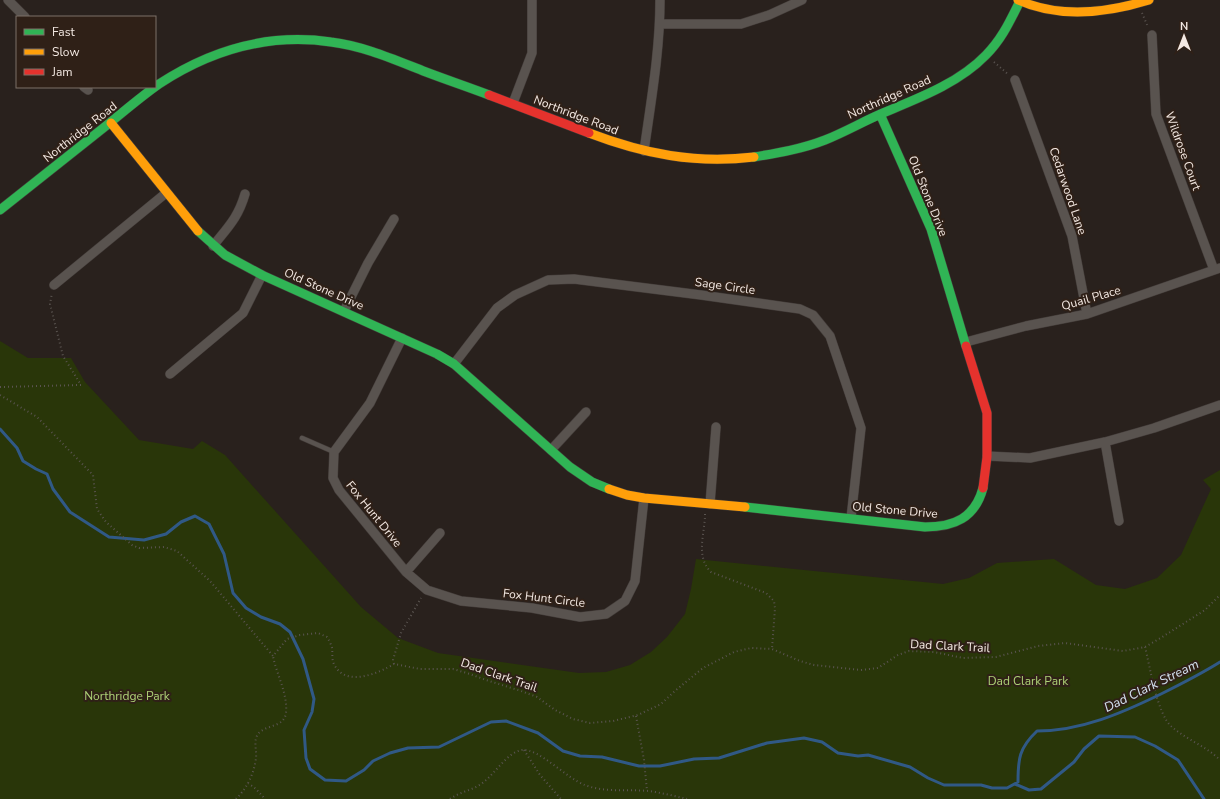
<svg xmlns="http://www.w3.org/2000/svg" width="1220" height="799" viewBox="0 0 1220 799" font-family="'Nunito Sans',sans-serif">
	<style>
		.green { fill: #293609 }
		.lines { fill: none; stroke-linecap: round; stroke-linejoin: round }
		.stream { stroke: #305986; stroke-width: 3 }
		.lane-casing { stroke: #423b38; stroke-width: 5.5 }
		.street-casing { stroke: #423b38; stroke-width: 10 }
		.fast-casing { stroke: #423b38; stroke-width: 10 }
		.slow-casing { stroke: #423b38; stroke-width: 10 }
		.jam-casing { stroke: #423b38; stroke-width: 10 }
		.path { stroke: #5a5450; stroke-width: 2; stroke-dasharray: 1 3; stroke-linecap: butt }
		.lane { stroke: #59534f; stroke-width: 4.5 }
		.street { stroke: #59534f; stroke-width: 9 }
		.fast { stroke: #30b455; stroke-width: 9 }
		.slow { stroke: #ff9f0a; stroke-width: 9 }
		.jam { stroke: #e5322d; stroke-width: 9 }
		.labels { text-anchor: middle; stroke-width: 4; stroke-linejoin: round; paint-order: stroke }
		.street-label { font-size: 12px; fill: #f3e8e2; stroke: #2f2017 }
		.park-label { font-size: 12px; fill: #add176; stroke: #2f2017 }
		.water-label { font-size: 13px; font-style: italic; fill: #d3e0ef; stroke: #2f2017 }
	</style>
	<rect width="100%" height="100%" fill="#29211d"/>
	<!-- green -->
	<path class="green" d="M0,341L28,358H71L85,382L139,440L193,449L202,441L225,455L361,607L398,638L438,653L579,673L606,672L630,665L651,652L667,637L685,614L691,589L696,559L943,584L969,578L997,563L1054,559L1096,585L1125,589L1157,578L1181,555L1211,489L1203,480L1220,470V799H0Z"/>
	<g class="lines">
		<!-- stream -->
		<path class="stream" d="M0,429L17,448L23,461L36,469L47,474L53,489L70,512L109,537L144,540L166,534L181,522L195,516L209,524L224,554L233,593L246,608L261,617L280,624L290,632L303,659L314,699L312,712L304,730L306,758L310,769L325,780L346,781L364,770L373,761L390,753L408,748L439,747L491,722L506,721L538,733L563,751L580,756L602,757L639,766H660L694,759L719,758L767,743L804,738L822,742L838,753L858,756L868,755L910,767L928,778L944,785H981L992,788H1007L1018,782C1018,759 1019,748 1037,731C1081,731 1122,713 1161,694C1181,684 1201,674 1220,662
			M1015,784L1029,790L1041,789L1074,762L1084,749L1099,736L1135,737L1155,746L1178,760L1204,799"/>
		<!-- lane casing -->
		<g class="lane-casing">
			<path id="lane" d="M302,438L334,452"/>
		</g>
		<!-- street casing -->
		<g class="street-casing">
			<path id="street" d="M8,0L25,17
				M660,24H741L769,15L802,0
				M1152,35L1156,114L1214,270
				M1015,80L1072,236L1087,314
				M84,87L88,90
				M513,103L532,53V0
				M644,151C651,101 660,51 660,0
				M213,246C228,227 238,218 245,194
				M54,285L166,193
				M344,311L368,263L394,219
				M402,338L370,403L334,452L333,478L339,490L406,572L427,590L461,601L532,608L580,617L606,614L625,601L635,581L644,498
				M966,342L1026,326L1087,314L1220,268
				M454,364L497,308L515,295L548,280L574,279L701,295L800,309L813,315L830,336L861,428L851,518
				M170,374L243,313L262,275
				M1105,442L1119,521
				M551,450L586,412
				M987,456L1030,458L1105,442L1154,428L1220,405
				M710,504L716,427
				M406,572L440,533"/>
		</g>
		<!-- fast casing -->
		<g class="fast-casing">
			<path id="fast" d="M880,114L931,229L966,346
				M754,157C778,153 802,149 825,140C845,132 864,121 883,113C919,98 959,83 986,55C1002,39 1010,21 1020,1
				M0,210C34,183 68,156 102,129C121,114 139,98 159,84C211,50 269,33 331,42C364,46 395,60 426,72C447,80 468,87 489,95
				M198,231L225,255L262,275L437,354L454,364L570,467L592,482L609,489
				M745,507L925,527C954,527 975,518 983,488"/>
		</g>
		<!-- slow casing -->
		<g class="slow-casing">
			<path id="slow" d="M1018,0C1060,19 1107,13 1149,0
				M111,123L198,231
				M589,133C644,154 695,164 754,157
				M609,489L627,495L644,498L745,507"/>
		</g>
		<!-- jam casing -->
		<g class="jam-casing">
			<path id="jam" d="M489,95L589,133
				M966,346L987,413V457L983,488"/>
		</g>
		<!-- path -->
		<path class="path" d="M1142,13L1148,27
			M994,62L1009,75
			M0,387L81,385L63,356L50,304L52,293
			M0,395L37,417L93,475L97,509L106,522L132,545L139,548L164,547L177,551L210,581L273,656L287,639L300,635L318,633L327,637C329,640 331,644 332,648C333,654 331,660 335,666C347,687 379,673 394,664L420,669H453L470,674L486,680L521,691L537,697L555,710L573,719L590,723L613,721L638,715L661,704L676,690L703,668L734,652L751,648L772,649L800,661L814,665L861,670L878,668L898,655L909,651L934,652L963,658L996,657L1038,646L1065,643L1123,651L1145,647L1159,639L1205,610L1220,595
			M705,514C705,534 695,556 711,572L766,593L774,601L775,608L772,649
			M1145,647C1150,666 1157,715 1172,727C1187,740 1206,746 1220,760
			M394,664L393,660L401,633L421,598
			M636,716L644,760L647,791
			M524,750L540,775L561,799
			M248,783L256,789L265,799
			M236,799C247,788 254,774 256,758C257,751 253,741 258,734C266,724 284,728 286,713C288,694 276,673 273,656
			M450,799C461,791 475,790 485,781C496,772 508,752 522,750C539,748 567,779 585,785C605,793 628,789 649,791C662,793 675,796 687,799"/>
		<!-- lane -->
		<use href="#lane" class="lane"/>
		<!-- street -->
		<use href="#street" class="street"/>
		<!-- fast -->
		<use href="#fast" class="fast"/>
		<!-- slow -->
		<use href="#slow" class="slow"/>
		<!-- jam -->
		<use href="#jam" class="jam"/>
	</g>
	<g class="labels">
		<!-- street labels -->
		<g class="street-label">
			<text transform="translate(889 97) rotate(-24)" y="4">Northridge Road</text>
			<text transform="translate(576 115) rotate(21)" y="4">Northridge Road</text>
			<text transform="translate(80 132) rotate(-38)" y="4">Northridge Road</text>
			<text transform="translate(1183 151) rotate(70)" y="4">Wildrose Court</text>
			<text transform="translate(1068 191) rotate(71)" y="4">Cedarwood Lane</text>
			<text transform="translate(928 196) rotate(68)" y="4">Old Stone Drive</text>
			<text transform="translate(725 286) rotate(8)" y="4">Sage Circle</text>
			<text transform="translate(324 289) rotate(24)" y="4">Old Stone Drive</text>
			<text transform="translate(1091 298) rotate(-16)" y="4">Quail Place</text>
			<text transform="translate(895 510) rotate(5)" y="4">Old Stone Drive</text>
			<text transform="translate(374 514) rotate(51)" y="4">Fox Hunt Drive</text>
			<text transform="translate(544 598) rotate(7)" y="4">Fox Hunt Circle</text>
			<text transform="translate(950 646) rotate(3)" y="4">Dad Clark Trail</text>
			<text transform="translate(499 675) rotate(19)" y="4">Dad Clark Trail</text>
		</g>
		<!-- park labels -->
		<g class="park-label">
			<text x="1028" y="685">Dad Clark Park</text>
			<text x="127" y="700">Northridge Park</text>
		</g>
		<!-- water labels -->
		<g class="water-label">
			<text transform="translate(1151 685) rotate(-26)" y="5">Dad Clark Stream</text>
		</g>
	</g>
	<!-- legend -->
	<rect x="16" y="16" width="140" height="72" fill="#2f2017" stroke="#7d7068"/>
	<rect x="24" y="29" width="20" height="6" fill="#30b455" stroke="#7d7068"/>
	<text x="52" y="36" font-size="12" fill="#f3e8e2">Fast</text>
	<rect x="24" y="49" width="20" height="6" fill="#ff9f0a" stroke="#7d7068"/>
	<text x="52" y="56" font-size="12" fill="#f3e8e2">Slow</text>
	<rect x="24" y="69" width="20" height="6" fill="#e5322d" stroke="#7d7068"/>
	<text x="52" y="76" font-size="12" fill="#f3e8e2">Jam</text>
	<!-- north arrow -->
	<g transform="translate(1184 36)" stroke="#2f2017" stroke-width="3" paint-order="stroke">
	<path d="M0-3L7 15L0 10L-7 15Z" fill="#f3e8e2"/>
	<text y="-6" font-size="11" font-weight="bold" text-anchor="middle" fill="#f3e8e2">N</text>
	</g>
</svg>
